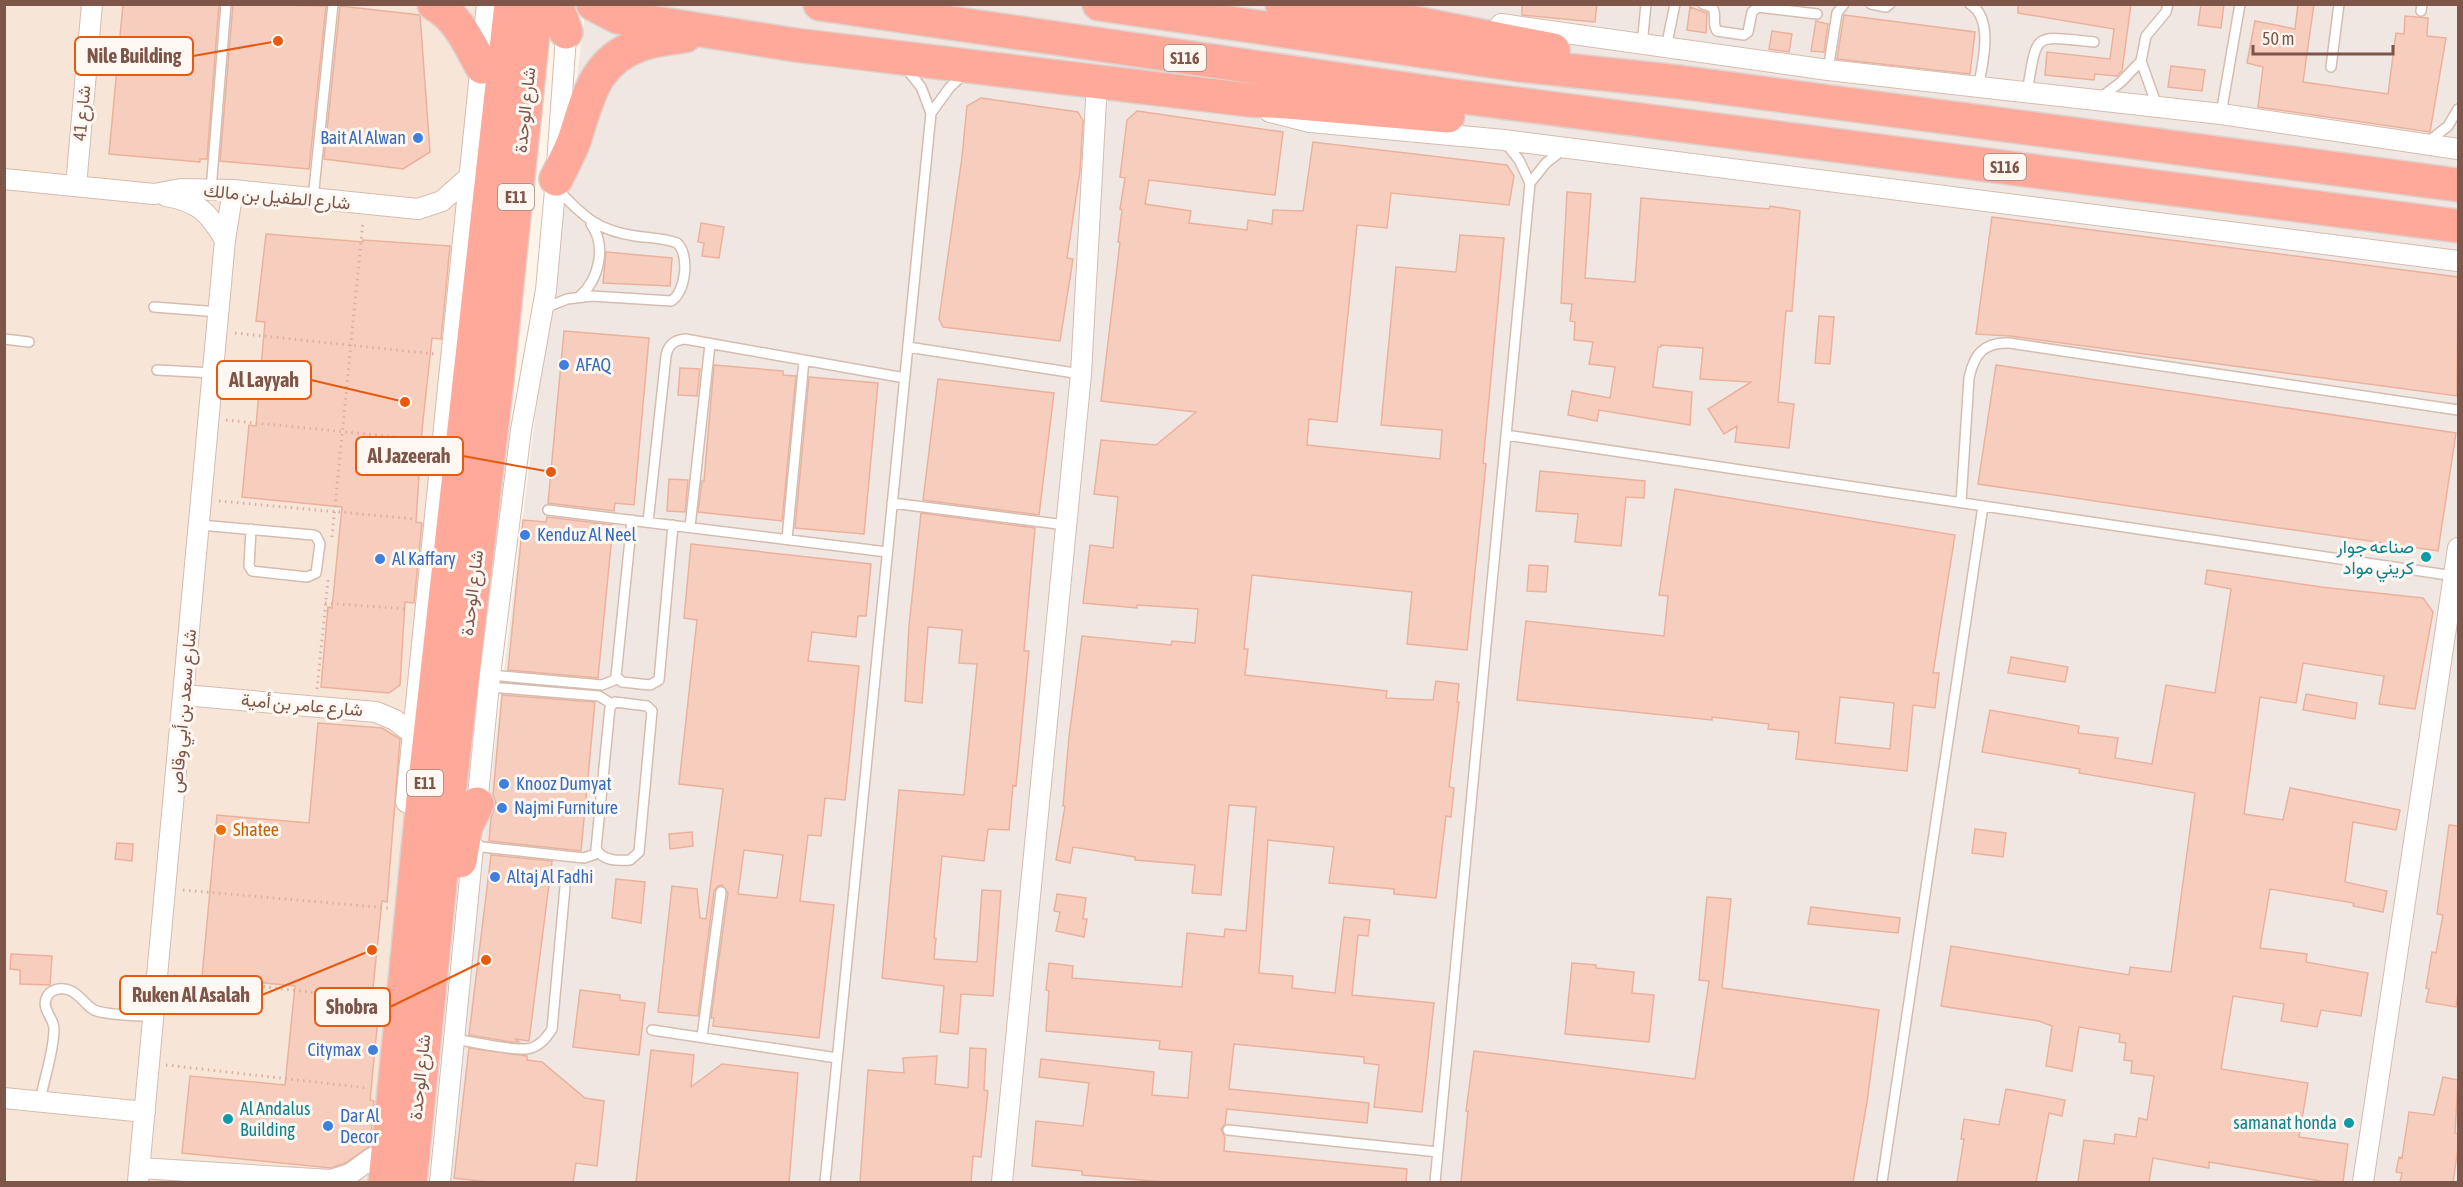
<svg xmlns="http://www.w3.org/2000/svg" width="2463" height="1187" viewBox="0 0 2463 1187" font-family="'Asap Condensed',Vazirmatn,sans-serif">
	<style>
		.residential { fill: #f7e5d7 }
		.industrial { fill: #f0e7e2 }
		.building { fill: #f7cebe; stroke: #ecb19c; stroke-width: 1.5; fill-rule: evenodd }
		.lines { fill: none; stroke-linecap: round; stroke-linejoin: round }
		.lane-casing { stroke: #d5bcb0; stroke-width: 12 }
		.street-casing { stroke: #d5bcb0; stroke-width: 22 }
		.highway-casing { stroke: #ddd3d0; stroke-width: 36 }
		.path { stroke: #ddb0a0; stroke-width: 3; stroke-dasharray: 1.5 4.5; stroke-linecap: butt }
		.lane { stroke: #fff; stroke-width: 9 }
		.street { stroke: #fff; stroke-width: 20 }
		.highway { stroke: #fea99a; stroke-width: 33 }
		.shop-dot { fill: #3f7fe0; stroke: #fff8f2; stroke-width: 2 }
		.culture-dot { fill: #0f9aa8; stroke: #fff8f2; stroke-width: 2 }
		.food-dot { fill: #e8710a; stroke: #fff8f2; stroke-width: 2 }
		.labels { text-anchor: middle; stroke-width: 6; stroke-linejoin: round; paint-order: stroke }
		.shield { fill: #fff8f2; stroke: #a4867c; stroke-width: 1.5 }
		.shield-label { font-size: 16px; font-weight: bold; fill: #7d5549 }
		.street-label { font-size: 18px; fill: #7d5549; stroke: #fff8f2 }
		.shop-label { font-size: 18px; fill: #366cbe; stroke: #fff8f2; text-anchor: start }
		.culture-label { font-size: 18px; fill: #0d838f; stroke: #fff8f2; text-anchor: end }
		.food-label { font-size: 18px; fill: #c56008; stroke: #fff8f2; text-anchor: start }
		.leader { fill: none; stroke: #e8590c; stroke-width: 2 }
		.callout-dot { fill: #e8590c; stroke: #fff8f2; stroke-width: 2 }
		.callout { fill: #fff8f2; stroke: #e8590c; stroke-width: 2 }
		.callout-label { font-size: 20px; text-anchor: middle; font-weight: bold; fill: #7d5549 }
	</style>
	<rect width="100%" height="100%" fill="#fef4e9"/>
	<!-- residential -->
	<path class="residential" d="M5,5H532L415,1182H5Z"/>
	<!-- industrial -->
	<path class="industrial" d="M586,5H2458V1182H441Z"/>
	<!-- building -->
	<path class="building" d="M123,4H219L207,159H200V162L109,154Z
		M233,4L326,6L309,169L220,161Z
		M1522,4H1597L1595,22L1522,15Z
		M2018,4H2131L2122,71L2117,76L2095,74L2094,80L2045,75L2047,52L2110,59L2114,29L2018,13Z
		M2201,4H2224L2221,28L2198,25Z
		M2298,4H2314L2303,82L2388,94L2396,33L2404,34L2405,16L2428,18L2427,36L2446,38L2430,132L2258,107L2263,67L2247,63L2255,21L2295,29Z
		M340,6L420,15L430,152L403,169L324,159Z
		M1690,7L1707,13L1706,33L1687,30Z
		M1844,15L1975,32L1970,74L1837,59Z
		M1816,21L1828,24L1824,52L1811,51Z
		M1772,31L1792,34L1789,52L1769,49Z
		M2171,66L2205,70L2202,91L2168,87Z
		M981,98L1078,112L1083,121L1080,171L1067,258L1073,259L1060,341L943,327L939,319L962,157L967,106Z
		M1137,111L1283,132L1275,195L1149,180L1145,204L1191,211L1189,223L1247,230L1248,220L1272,224L1273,210L1303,211L1313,142L1507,165L1514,176L1509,205L1391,193L1387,228L1357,225L1337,422L1309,419L1307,445L1440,459L1442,430L1381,425L1396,267L1456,272L1460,235L1504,238L1483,463L1486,464L1467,650L1407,644L1412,592L1252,575L1244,649H1248L1245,675L1387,691L1386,698L1429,700H1433L1436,681L1459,684L1457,702H1459L1449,787L1454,788L1451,817L1446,816L1436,898L1394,894V889L1329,883L1334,847L1268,840L1259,973L1293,976L1292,988L1335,993L1344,917L1370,920L1368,936L1358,935L1352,995L1434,1003L1422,1112L1374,1107L1379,1065L1364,1063V1057L1234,1044L1229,1089L1369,1103L1367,1123L1227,1109L1225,1124L1221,1129L1225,1138L1224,1151L1407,1169L1406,1182H1164L1082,1175V1171L1032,1166L1036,1121L1083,1126L1089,1083L1039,1077L1041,1059L1154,1072L1152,1095L1188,1098L1192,1052L1159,1049L1160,1041L1046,1031L1049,991L1046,990L1049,963L1073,966L1072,978L1182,987L1187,933L1224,937L1225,929L1246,931L1256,807L1229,805L1221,895L1192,893L1195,865L1135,860V857L1073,847L1070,863L1056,860L1065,806H1063L1069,737L1082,636L1171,645L1172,641L1195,643L1198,609L1137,605V608L1083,603L1090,545L1113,548L1118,497L1094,494L1101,440L1156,445L1196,412L1101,401L1120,242H1118L1122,210L1120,209L1125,178L1120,177L1127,120Z
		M1567,192L1591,194L1585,278L1635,282L1641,198L1769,209L1770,206L1800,211L1792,311H1786L1778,402L1794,404L1789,448L1735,442L1737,426L1724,434L1708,409L1751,382L1700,379L1703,348L1661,345V347H1658L1653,387L1692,392L1690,425L1599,410L1597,421L1568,415L1572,391L1610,398L1615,367L1589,364L1593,342L1574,340L1575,322L1570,321L1572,304L1561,303Z
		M1992,217L2458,277L2457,396L2010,336L1976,334Z
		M701,223L724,227L719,258L702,256L704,243L698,242Z
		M266,234L363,242V240L450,246L441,339L432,338L422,430L416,522L422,523L414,603L405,602L400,685L389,693L321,687L328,607L332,608L342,507L242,497L249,425L256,426L265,322L256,321Z
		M606,252L672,258L670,286L603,283Z
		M1819,316L1834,317L1830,364L1815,363Z
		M564,331L649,338L634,505L615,503L614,511L548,503Z
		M714,365L783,371V375L796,376L782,521L698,512L702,481H704Z
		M1996,365L2456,433L2438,551L1978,484Z
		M680,368L700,369L697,396L678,395Z
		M809,377L878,383L864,534L795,528Z
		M938,379L1054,393L1039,515L923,500Z
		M1540,471L1645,481L1644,498L1626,497L1621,546L1575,542L1578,514L1536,511Z
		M669,479L688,480L685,512L667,511Z
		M1675,489L1955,535L1933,673H1939L1935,708L1913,705L1907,771L1796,759L1799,732L1768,729L1769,724L1712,717V720L1517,700L1526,621L1664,636L1668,596L1659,595ZM1840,697L1894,703L1890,749L1835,743Z
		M921,513L1035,528L1024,651H1029L1016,786L1013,785L1009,830L988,829L984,861L942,856L934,938H936L934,959L977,962L982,890L1001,891L993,996L961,994L958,1034L940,1032L944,986L882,978L899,790L964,795L977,664L959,663L962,630L928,627L922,703L905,701L909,626Z
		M547,517L613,525L598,678L508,670L523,520L546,522Z
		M691,544L871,564L866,616H858L856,637L812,632L808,661L859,666L845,800L825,798L821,836L808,835L800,901L834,905L819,1038L713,1026L714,1018H711L728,893L722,885L718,886L714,891L698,1016L658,1012L672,886L697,889L700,918L706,919L723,789L679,784L697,620L684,618ZM744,850L783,855L777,898L738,894Z
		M1529,565L1548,566L1546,592L1527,591Z
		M2207,570L2321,587L2423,598L2433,612L2415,709L2379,704L2384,676L2303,663L2296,703L2260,697L2244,814L2283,820L2290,788L2400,810L2396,830L2353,822L2345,882L2387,891L2383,912L2353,906L2354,903L2270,889L2260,948L2307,954L2306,962L2368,973L2361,1016L2321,1010L2317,1027L2281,1021L2284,1004L2233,996L2221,1069L2308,1083L2299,1137L2348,1144L2343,1182H2320V1181L2209,1162V1168L2153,1158L2149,1182H2078L2084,1140L2114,1144L2115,1134L2136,1137L2139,1118L2147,1120L2154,1076L2131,1073L2132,1061L2124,1060L2126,1043L2119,1042L2120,1034L2079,1027L2072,1071L2046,1066L2052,1026L2039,1021L1941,1006L1951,946L2129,975L2130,967L2171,972L2195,793L2079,773L2080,769L1982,752L1990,710L2079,726L2078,733L2118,738L2115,758L2152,764L2166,685L2215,693L2231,589L2205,584Z
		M2011,657L2068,667L2065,682L2008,673Z
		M2306,694L2357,703L2355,719L2303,710Z
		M502,695L595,702L581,851L489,841L491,818L496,803L493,795Z
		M318,723L382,728L400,739L387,902L382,901L371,1007L379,1008L370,1100L374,1101L370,1146L345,1163L331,1168L182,1153L190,1076L285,1085L295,986L202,977L217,815L309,823Z
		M2449,825L2458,826V994L2456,1007L2426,1002L2429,989L2426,988L2432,952L2436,953L2443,915L2437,914Z
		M1975,829L2006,833L2003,857L1972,853Z
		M692,832L693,846L670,849L669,834Z
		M117,843L133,844L132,861L115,859Z
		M491,855L552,861L529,1041L515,1039L519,1042H511L469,1035Z
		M616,879L645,882L641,923L612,918Z
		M1057,894L1086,898L1083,919H1087L1084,937L1056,931L1060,912L1054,911Z
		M1707,897L1731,899L1722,988L1879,1010L1867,1102L1853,1182H1461L1468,1111H1466L1474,1051L1695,1079L1709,981L1699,980Z
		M1811,907L1900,918L1898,933L1808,924Z
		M11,954L52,956L50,985L20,984V970L10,969Z
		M1572,963L1596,965V968L1634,972L1632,993L1654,995L1649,1042L1565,1034Z
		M580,990L620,995V1000L645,1003L639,1055L573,1047Z
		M469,1048L527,1056V1060L542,1062L585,1098L604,1101L597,1166L576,1163L573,1182H488L454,1178Z
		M970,1048L986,1049L984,1090L988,1091L981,1157L973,1156L971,1182H860L868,1070L904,1073L903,1058L937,1056L935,1084L968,1088Z
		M651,1050L694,1055L691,1087L722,1064L798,1073L789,1182H636Z
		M2443,1077L2458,1080L2455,1133L2458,1134V1148L2453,1182H2400L2402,1173L2396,1172L2399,1157L2402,1158L2409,1112L2434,1115Z
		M2006,1089L2065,1100L2062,1116L2049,1113L2036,1182H1957L1964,1139H1961L1964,1119L1999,1125Z"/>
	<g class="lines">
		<!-- lane casing -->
		<g class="lane-casing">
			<path id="lane" d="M1703,4L1712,7C1718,15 1711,23 1717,31L1744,35L1748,32L1752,12L1758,7L1817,14
				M1871,4L1886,7L1890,4
				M1970,4C1994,18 1983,65 1978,87
				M2421,11L2422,4
				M1642,45L1646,4
				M1666,48L1675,4
				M2141,61L2157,106
				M2331,67L2339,4
				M1828,70L1837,13L1844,4
				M2027,92C2038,30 2032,36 2094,42
				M2100,98L2121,82L2141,61L2146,36L2166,12L2168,4
				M931,113L950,87L964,74
				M2221,114L2240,4
				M1505,142L1519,160L1530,183
				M2428,142L2448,126L2458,109
				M211,190L226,4
				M313,199L333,4
				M579,297C599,280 607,246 591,224
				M154,307L219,312
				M542,309L567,299L592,296L671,301C686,293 690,254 677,243C664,238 649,238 635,236C596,230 583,216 557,189
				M4,339L29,342
				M908,347L1081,374
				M157,370L213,373
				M1506,435L2454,576
				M1961,502L1969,378C1974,355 1983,342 2009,343L2458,410
				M892,503L1066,525
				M548,510L887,552
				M632,520L616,676L622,682L650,685L659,680L673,525
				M648,522L666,356C668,345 674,340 685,339L905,378
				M200,525L313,535L316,536L320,544L316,573L307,577L252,571L249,566L251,529
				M690,527L710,344
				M787,539L804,360
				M490,675L602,685L617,679
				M489,687L599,696L612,704
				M615,702L647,706L652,711L639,852L630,860C617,861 603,861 596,849L610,707Z
				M474,841L482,847L584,858L598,853
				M652,1030L837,1058
				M702,1037L721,892
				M454,1039C474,1042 508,1050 526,1049C538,1048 546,1039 552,1029L566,876
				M40,1101C44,1079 54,1051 54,1029C54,1018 42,1010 46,999C49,989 61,987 69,990C80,994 85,1005 94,1010C108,1016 138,1015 154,1017
				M1228,1130L1438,1152
				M825,1182L931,113L921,87L905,67
				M1435,1182L1530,183L1546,163L1564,149
				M1882,1182L1983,506"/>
		</g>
		<!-- street casing -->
		<g class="street-casing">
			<path id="street" d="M1501,24L1828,70L2221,114L2458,149
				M1270,112L1310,122L1504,140L2458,261
				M4,179L154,194L181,189L233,190L418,209L442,201L469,177
				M76,186L92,4
				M166,196C198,201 209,213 225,240
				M184,695L376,712L395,720L413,734
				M406,802L487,4
				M476,815L490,675L521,430L546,290L556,179L567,22
				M4,1098L145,1112
				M140,1168L331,1180L350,1174L372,1158
				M138,1182L225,240L233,190
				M440,1182L473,847
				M1002,1182L1081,374L1097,82
				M2363,1182L2458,548"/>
		</g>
		<!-- highway casing -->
		<g class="highway-casing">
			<path id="highway" d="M434,4C459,18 469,44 482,67
				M556,4L566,32
				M593,4L618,17L795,45L1249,100L1288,102L1448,116
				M820,4L1447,95L2458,226
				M1099,4L1519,65L1679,82L2458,185
				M1282,4L1410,22L1553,50
				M556,179C562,167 569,154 574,141C588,99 593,62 639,45C654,39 670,38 685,36
				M460,861L466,826L477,804
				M385,1182L423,799L511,4
				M410,1182L448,802L496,389L536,4"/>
		</g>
		<!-- path -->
		<path class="path" d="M235,333L434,354
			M226,420L426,440
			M219,501L415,519
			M332,537L363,221
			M325,603L407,609
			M317,689L328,580
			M183,890L388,908
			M174,976L376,1000
			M166,1065L368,1088"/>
		<!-- lane -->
		<use href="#lane" class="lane"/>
		<!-- street -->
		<use href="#street" class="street"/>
		<!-- highway -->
		<use href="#highway" class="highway"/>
	</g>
	<!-- markers -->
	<g class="shop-dot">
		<circle cx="418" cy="138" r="6"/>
		<circle cx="564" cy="365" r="6"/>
		<circle cx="525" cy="535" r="6"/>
		<circle cx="380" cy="559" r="6"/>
		<circle cx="504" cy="784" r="6"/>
		<circle cx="502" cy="808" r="6"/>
		<circle cx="495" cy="877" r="6"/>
		<circle cx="373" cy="1050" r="6"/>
		<circle cx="328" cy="1126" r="6"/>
	</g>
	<g class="culture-dot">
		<circle cx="2426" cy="557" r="6"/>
		<circle cx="228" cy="1119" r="6"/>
		<circle cx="2349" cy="1123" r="6"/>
	</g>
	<circle class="food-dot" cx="221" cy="830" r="6"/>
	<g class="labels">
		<!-- shield labels -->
		<g class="shield">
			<rect x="1164" y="45" width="42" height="26" rx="4.5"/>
			<rect x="1984" y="154" width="42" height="26" rx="4.5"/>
			<rect x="498" y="184" width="36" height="26" rx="4.5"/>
			<rect x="407" y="770" width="36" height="26" rx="4.5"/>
		</g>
		<g class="shield-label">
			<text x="1185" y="64">S116</text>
			<text x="2005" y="173">S116</text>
			<text x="516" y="203">E11</text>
			<text x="425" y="789">E11</text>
		</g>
		<!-- street labels -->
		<g class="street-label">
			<text transform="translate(525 110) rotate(-84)" y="6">شارع الوحدة</text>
			<text transform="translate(82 113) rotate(-85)" y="6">شارع 41</text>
			<text transform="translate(277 197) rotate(5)" y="6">شارع الطفيل بن مالك</text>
			<text transform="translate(472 593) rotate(-83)" y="6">شارع الوحدة</text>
			<text transform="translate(302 705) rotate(5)" y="6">شارع عامر بن أمية</text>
			<text transform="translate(183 711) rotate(-85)" y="6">شارع سعد بن أبي وقاص</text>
			<text transform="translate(420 1077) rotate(-84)" y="6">شارع الوحدة</text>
		</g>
		<!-- shop labels -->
		<g class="shop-label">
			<text x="406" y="144" text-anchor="end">Bait Al Alwan</text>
			<text x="576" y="371">AFAQ</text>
			<text x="537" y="541">Kenduz Al Neel</text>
			<text x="392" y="565">Al Kaffary</text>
			<text x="516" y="790">Knooz Dumyat</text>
			<text x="514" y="814">Najmi Furniture</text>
			<text x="507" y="883">Altaj Al Fadhi</text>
			<text x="361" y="1056" text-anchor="end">Citymax</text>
			<text x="340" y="1122">Dar Al<tspan x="340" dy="21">Decor</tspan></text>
		</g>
		<!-- culture labels -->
		<g class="culture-label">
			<text x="2414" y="553">صناعه جوار<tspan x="2414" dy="21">كريني مواد</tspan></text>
			<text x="240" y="1115" text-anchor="start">Al Andalus<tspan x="240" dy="21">Building</tspan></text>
			<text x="2337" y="1129">samanat honda</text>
		</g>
		<!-- food labels -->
		<g class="food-label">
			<text x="233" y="836">Shatee</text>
		</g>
	</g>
	<!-- callouts -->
	<path class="leader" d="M278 41L193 56M405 402L311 380M551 472L463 456M372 950L262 995M486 960L390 1007"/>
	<g class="callout-dot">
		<circle cx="278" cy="41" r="6"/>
		<circle cx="405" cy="402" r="6"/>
		<circle cx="551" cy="472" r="6"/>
		<circle cx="372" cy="950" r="6"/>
		<circle cx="486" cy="960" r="6"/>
	</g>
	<g class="callout">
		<rect x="75" y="37" width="118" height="38" rx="6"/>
		<rect x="217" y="361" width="94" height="38" rx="6"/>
		<rect x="356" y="437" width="107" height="38" rx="6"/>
		<rect x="120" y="976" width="142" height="38" rx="6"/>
		<rect x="315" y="988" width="75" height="38" rx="6"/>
	</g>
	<g class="callout-label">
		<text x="134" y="63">Nile Building</text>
		<text x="264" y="387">Al Layyah</text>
		<text x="409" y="463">Al Jazeerah</text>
		<text x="191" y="1002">Ruken Al Asalah</text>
		<text x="352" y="1014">Shobra</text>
	</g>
	<!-- border -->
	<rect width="2463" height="1187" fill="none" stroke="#7d5549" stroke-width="12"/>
	<!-- scale -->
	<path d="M2253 45v9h140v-9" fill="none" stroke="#7d5549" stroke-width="3"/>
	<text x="2262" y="45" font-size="18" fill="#7d5549" stroke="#fff8f2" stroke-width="4.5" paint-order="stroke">50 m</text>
</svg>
